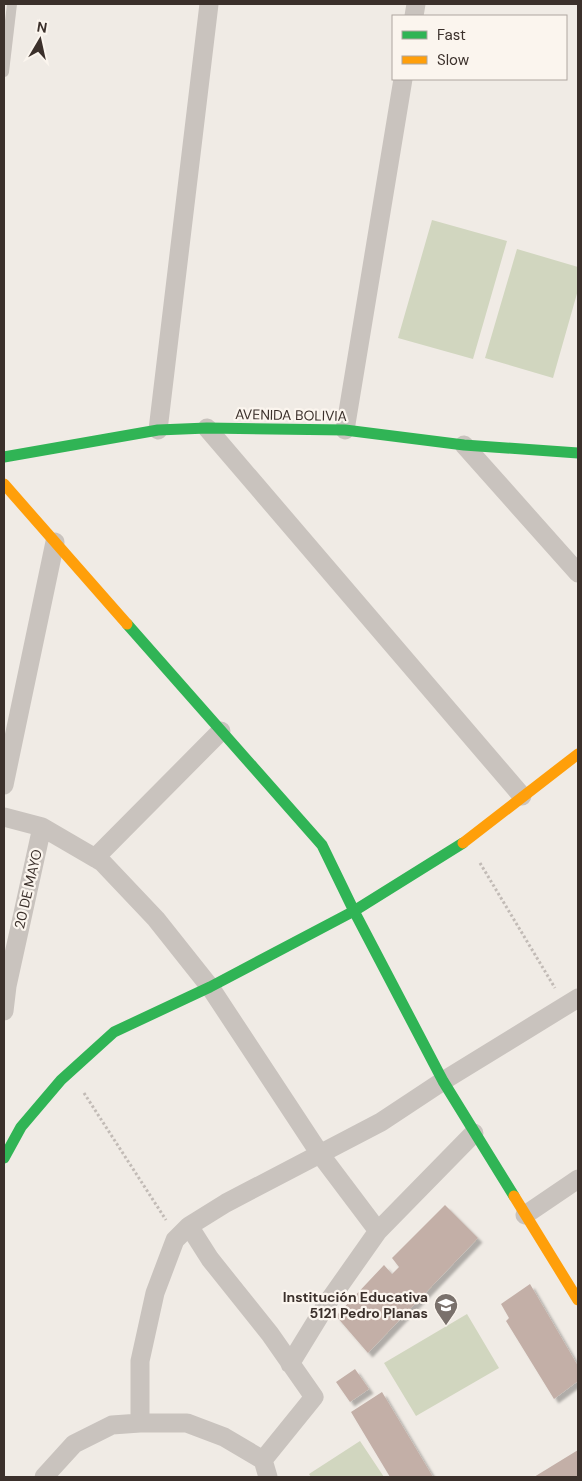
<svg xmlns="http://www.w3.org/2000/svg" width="582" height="1481" viewBox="0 0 582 1481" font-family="'DM Sans',sans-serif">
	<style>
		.green { fill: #d1d6bf }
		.building { fill: #c3afa7; filter: url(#shadow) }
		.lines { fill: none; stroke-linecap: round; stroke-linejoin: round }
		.path { stroke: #c2bbb6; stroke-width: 3; stroke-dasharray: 2.5 2.5; stroke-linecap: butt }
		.lane { stroke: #c9c3be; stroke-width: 10 }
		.street { stroke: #c9c3be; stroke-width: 19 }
		.fast { stroke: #30b455; stroke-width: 11 }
		.slow { stroke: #ff9f0a; stroke-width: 11 }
		.labels { text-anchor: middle; stroke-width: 4.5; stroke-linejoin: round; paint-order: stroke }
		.street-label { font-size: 14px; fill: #3b302b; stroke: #fbf5ee }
		.poi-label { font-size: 14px; font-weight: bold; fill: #3b302b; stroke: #fbf5ee; text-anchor: end }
	</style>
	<defs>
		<filter id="shadow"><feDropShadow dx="4.5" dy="4.5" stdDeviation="1" flood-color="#0004"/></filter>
	</defs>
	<rect width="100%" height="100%" fill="#f0ebe5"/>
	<!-- green -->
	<path class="green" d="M432,220L507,241L473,359L398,338Z
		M517,249L578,267V290L553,378L485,358Z
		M467,1314L499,1368L416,1416L384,1363Z
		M360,1441L384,1477H311L309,1474Z"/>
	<!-- building -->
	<path class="building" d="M445,1205L478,1238L368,1353L336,1316L384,1265L392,1274L399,1267L392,1258Z
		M530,1284L578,1366V1381L554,1399L506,1321L509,1318L501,1304Z
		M355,1369L369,1389L350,1402L336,1382Z
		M382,1392L433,1477H390L351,1412Z
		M578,1450V1477H534Z"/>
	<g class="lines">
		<!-- path -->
		<path class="path" d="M480,863L555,988
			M84,1093L166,1220"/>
		<!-- lane -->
		<path class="lane" d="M4,72L12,4"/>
		<!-- street -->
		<path class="street" d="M414,16L416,4
			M207,428L522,796
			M158,430L209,4
			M345,430L403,79
			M464,445L578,573
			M4,785L55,542
			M4,817L42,827L102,862L156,919L210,987L320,1154L378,1231
			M95,858L221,731
			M4,1011L7,986L42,827
			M525,1215L578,1179
			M189,1226L210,1259L270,1334L314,1397L263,1460
			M290,1364L328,1302L378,1231L474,1133
			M140,1423V1361L155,1293L175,1240L189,1226L226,1203L381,1122L443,1081L578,998
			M44,1477L74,1444L112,1425L140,1423H187L224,1437L263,1460L268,1477"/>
		<!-- fast -->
		<path class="fast" d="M4,457L158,430L207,428L345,430L464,445L578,453
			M127,624L322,845L354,911L443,1081L514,1196
			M4,1158L21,1127L61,1080L114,1032L210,987L354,911L463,843"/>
		<!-- slow -->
		<path class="slow" d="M4,484L127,624
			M463,843L578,754
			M514,1196L578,1300"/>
	</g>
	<!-- icons -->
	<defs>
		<g id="school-pin" transform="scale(1.25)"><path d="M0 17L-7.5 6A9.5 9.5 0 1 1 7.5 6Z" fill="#7a716c" stroke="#fbf5ee"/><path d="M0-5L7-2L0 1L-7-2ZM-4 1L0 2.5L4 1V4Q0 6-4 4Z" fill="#fff"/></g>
	</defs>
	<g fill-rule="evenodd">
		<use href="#school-pin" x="446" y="1305"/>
	</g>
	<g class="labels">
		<!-- street labels -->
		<g class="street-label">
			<text transform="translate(291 415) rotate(1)" y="5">AVENIDA BOLIVIA</text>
			<text transform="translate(28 889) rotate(-77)" y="5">20 DE MAYO</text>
		</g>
		<!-- poi labels -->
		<g class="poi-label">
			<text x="428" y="1302">Institución Educativa<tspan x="428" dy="16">5121 Pedro Planas</tspan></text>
		</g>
	</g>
	<!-- border -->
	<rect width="582" height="1481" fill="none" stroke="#3b302b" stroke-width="10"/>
	<!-- legend -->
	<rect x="392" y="15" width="175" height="65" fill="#fbf5ee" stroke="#aea6a0"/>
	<rect x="402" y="31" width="25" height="8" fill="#30b455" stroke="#aea6a0"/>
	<text x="437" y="40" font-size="15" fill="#3b302b">Fast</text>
	<rect x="402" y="56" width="25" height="8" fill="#ff9f0a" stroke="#aea6a0"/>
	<text x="437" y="65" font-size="15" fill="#3b302b">Slow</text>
	<!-- north arrow -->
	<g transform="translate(40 40) rotate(9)" stroke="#fbf5ee" stroke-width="4" paint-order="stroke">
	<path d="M0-4L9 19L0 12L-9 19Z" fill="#3b302b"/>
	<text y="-8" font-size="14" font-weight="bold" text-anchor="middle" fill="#3b302b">N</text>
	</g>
</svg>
